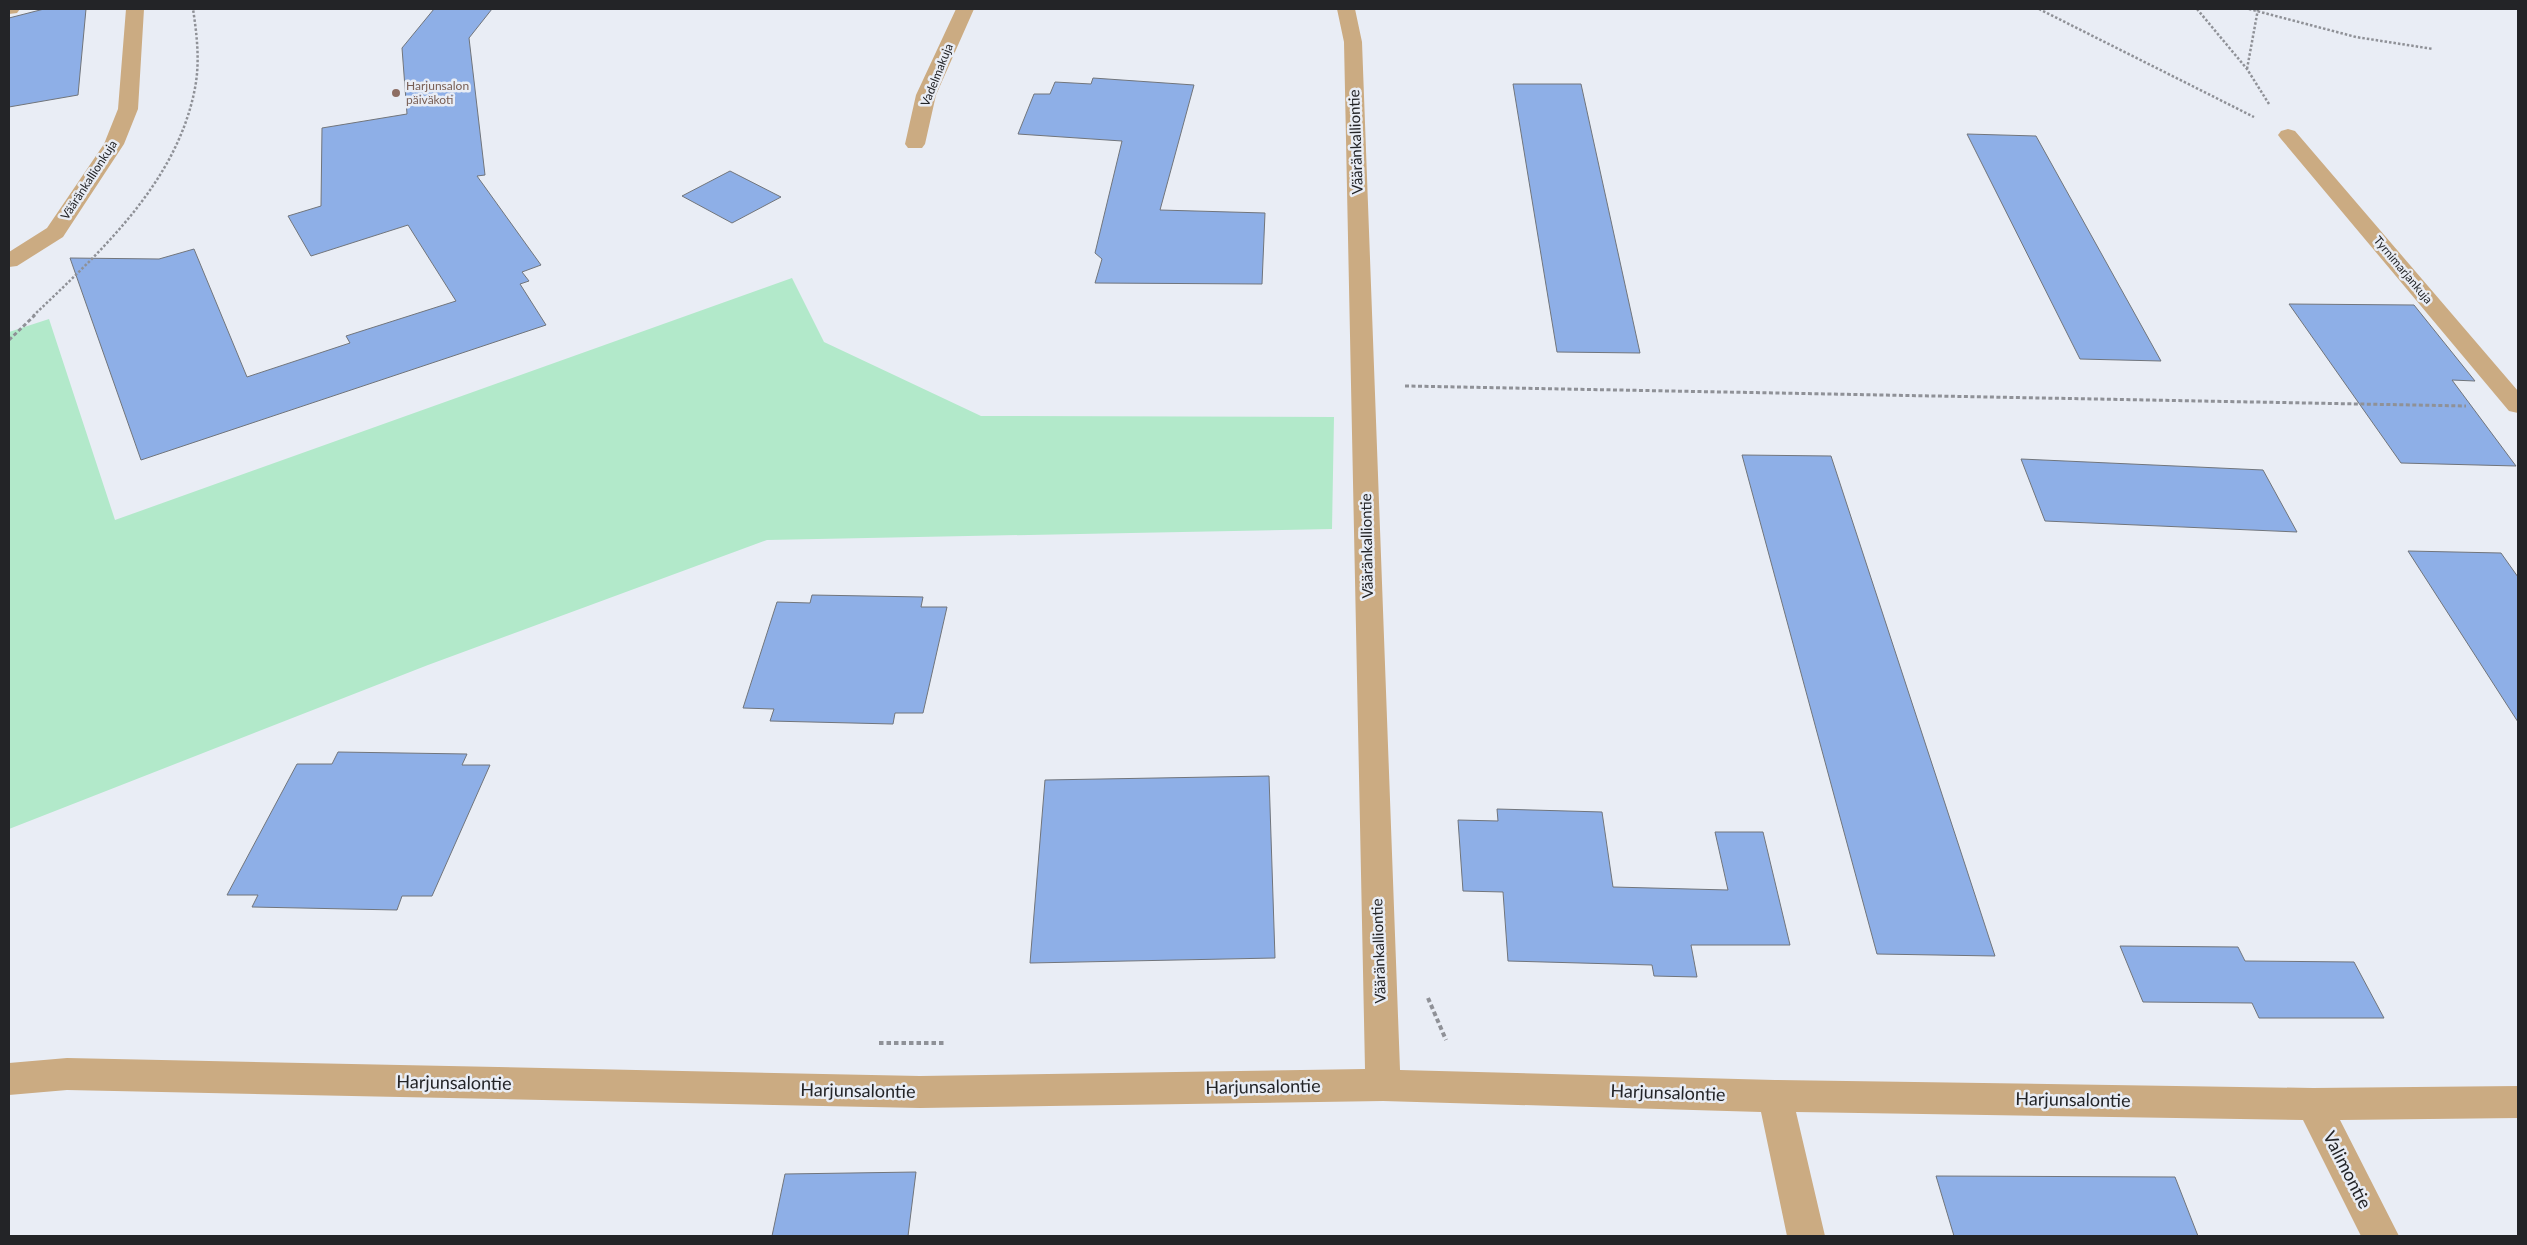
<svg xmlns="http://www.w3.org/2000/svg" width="2527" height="1245" viewBox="0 0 2527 1245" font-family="Lato,sans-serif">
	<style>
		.green { fill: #b2e9ca }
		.building { fill: #8eafe7; stroke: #71757b }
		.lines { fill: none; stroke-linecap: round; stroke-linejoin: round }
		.path-far2 { stroke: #8f9197; stroke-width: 2.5; stroke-dasharray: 2.5 2; stroke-linecap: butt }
		.path-far1 { stroke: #8f9197; stroke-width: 3; stroke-dasharray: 4 2.5; stroke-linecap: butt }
		.path { stroke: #8f9197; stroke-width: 4; stroke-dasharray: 4.5 3; stroke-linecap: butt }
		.minor { fill: #cbab82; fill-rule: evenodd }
		.education-dot { fill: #8d6e63; stroke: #e9edf5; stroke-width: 2 }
		.labels { text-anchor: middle; stroke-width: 5; stroke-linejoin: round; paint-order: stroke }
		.far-street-label { font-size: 12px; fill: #232427; stroke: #e9edf5 }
		.far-education-label { font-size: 12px; fill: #785e54; stroke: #e9edf5; text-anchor: start }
		.street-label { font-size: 15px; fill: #232427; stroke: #e9edf5 }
		.near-street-label { font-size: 18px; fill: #232427; stroke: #e9edf5 }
	</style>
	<rect width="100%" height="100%" fill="#e9edf5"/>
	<!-- green -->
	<path class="green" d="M792,278L824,342L981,416L1334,417L1332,529L767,540L428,665L9,829V332L49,319L115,520Z"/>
	<!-- building -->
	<path class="building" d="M44,9H86L78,95L9,107V18Z
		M434,9H492L469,38L485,175L477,176L541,265L522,272L529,281L520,284L546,325L141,460L70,258L159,259L194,249L247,377L350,343L346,336L456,301L408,225L311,256L288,216L321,206L322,128L407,114L402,48Z
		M1093,78L1194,85L1160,210L1265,213L1262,284L1095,283L1102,259L1095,253L1122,141L1018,134L1034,94H1050L1055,82L1091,84Z
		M1513,84H1581L1640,353L1557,352Z
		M1967,134L2036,136L2161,361L2080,359Z
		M730,171L781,197L732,223L682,196Z
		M2289,304L2414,305L2475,381L2452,380L2516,466L2401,463Z
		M1742,455L1831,456L1995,956L1877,954Z
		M2021,459L2263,470L2297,532L2045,521Z
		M2408,551L2501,553L2518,577V722Z
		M812,595L923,597L921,607H947L923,713H895L893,724L770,721L774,709L743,708L777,602L810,603Z
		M338,752L467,754L462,765H490L432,896H402L397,910L252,907L258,895H227L297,764H332Z
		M1269,776L1275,958L1030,963L1045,780Z
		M1497,809L1602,812L1613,887L1728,890L1715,832H1763L1790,945H1691L1697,977L1654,976L1652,965L1508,961L1503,892L1463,891L1458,820L1498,821Z
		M2120,946L2238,947L2245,961L2354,962L2384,1018H2259L2252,1003L2143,1002Z
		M916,1172L908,1236H772L785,1174Z
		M1936,1176L2175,1177L2198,1236H1954Z"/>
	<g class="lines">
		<!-- path-far2 -->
		<path class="path-far2" d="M2039,9L2254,117
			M2197,9L2247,69L2269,104
			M2249,9L2356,37L2433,49
			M2247,69L2258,9
			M33,316C100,252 177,183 195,88C200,62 197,35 193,9"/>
		<!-- path-far1 -->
		<path class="path-far1" d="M9,340L35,315
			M1405,386L2466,406"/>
		<!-- path -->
		<path class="path" d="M1428,998L1446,1040
			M879,1043H946"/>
		<!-- minor -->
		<path class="minor" d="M9,9H20L17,13L9,14Z
			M126,9H144L138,109L124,144L63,237L17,266L9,267V252L47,228L104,144L118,109Z
			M956,9H974L936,95L925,144L922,148H908L905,144L916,95Z
			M1337,9H1355L1362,42L1400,1070L1775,1080L2313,1088L2518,1086V1118L2340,1120L2399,1236H2361L2303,1120L1796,1112L1825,1236H1787L1761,1112L1383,1101L920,1108L67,1090L9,1095V1063L67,1058L920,1076L1365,1069L1344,42Z
			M2288,129L2295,131L2518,391V413L2509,411L2281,139L2278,135L2281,131Z"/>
	</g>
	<!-- markers -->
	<circle class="education-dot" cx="396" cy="93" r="5"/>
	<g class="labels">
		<!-- far-street labels -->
		<g class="far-street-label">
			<text transform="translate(937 75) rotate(-68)" y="4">Vadelmakuja</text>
			<text transform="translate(89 180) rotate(-57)" y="4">Vääränkallionkuja</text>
			<text transform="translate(2403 270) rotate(50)" y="4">Tyrnimarjankuja</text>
		</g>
		<!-- far-education labels -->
		<g class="far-education-label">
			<text x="406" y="90">Harjunsalon<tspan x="406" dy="14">päiväkoti</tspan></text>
		</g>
		<!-- street labels -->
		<g class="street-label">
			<text transform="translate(1356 142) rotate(-92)" y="5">Vääränkalliontie</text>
			<text transform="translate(1367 546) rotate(-91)" y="5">Vääränkalliontie</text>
			<text transform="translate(1379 951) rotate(-92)" y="5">Vääränkalliontie</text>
		</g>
		<!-- near-street labels -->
		<g class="near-street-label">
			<text transform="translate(454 1083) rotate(1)" y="6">Harjunsalontie</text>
			<text transform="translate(1263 1087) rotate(-1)" y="6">Harjunsalontie</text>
			<text transform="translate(858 1091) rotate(1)" y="6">Harjunsalontie</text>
			<text transform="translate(1668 1093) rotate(2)" y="6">Harjunsalontie</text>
			<text transform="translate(2073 1100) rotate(1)" y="6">Harjunsalontie</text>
			<text transform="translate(2347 1170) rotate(63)" y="6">Valimontie</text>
		</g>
	</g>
	<!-- border -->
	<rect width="2527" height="1245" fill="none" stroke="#232427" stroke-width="20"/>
</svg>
